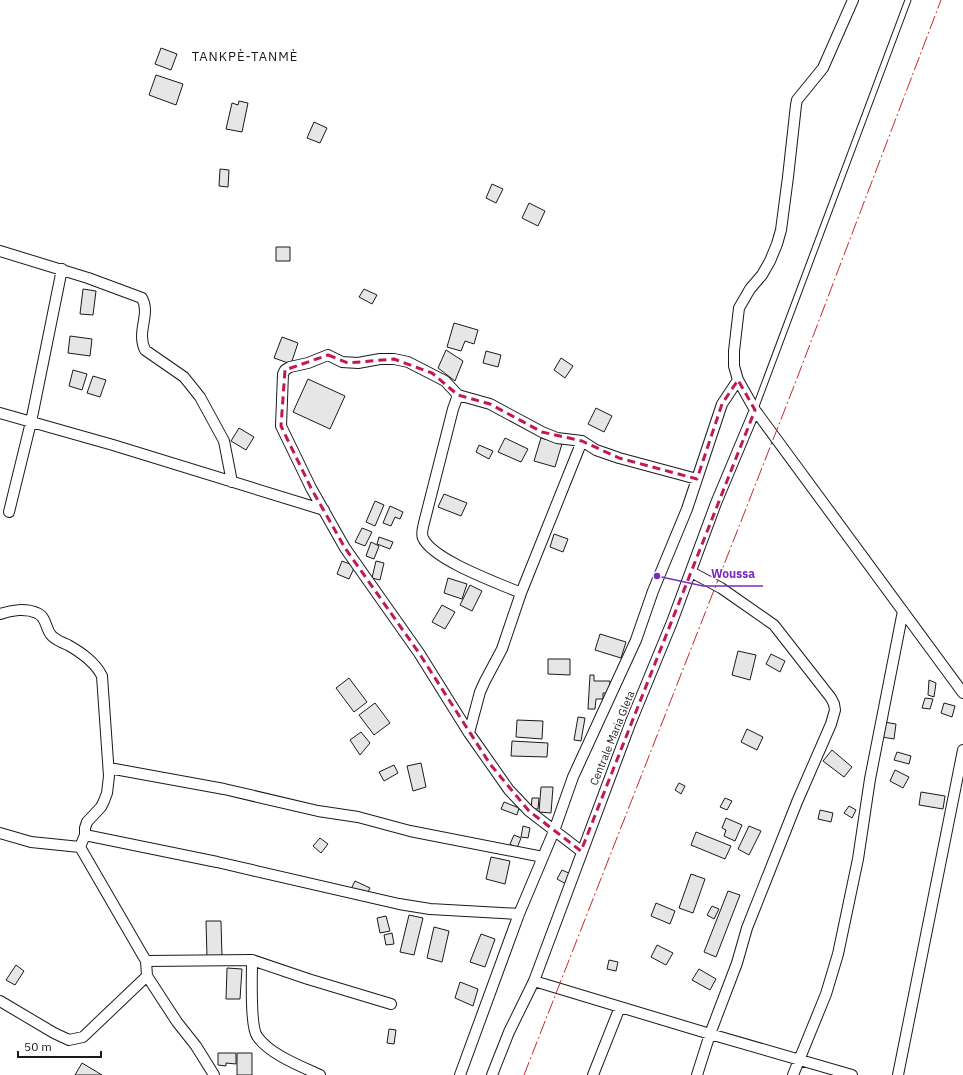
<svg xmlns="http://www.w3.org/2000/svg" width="963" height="1075" viewBox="0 0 963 1075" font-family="'IBM Plex Sans',sans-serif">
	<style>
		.building { fill: #e6e6e6; stroke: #1a1a1a }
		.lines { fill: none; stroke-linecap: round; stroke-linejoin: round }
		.service-casing { stroke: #1a1a1a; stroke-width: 7 }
		.minor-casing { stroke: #1a1a1a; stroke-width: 12 }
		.service { stroke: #fff; stroke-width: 5 }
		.minor { stroke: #fff; stroke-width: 10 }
		.power { stroke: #c62828; stroke-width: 1; stroke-dasharray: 14 3 2 3; stroke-linecap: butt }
		.marked { fill: none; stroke: #c2185b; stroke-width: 3; stroke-dasharray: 8 5; stroke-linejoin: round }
		.labels { text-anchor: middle; stroke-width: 3; stroke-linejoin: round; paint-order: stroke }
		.street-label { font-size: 11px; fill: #1a1a1a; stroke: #fff }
		.quarter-label { font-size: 13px; letter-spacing: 1px; fill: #1a1a1a; stroke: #fff }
		.leader { fill: none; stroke: #7b2cbf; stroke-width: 1.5 }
		.callout-dot { fill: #7b2cbf; stroke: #fff; stroke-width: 1.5 }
		.callout-label { font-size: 12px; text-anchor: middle; font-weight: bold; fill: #7b2cbf; stroke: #fff; stroke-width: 3; stroke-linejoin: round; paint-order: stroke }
	</style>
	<rect width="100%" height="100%" fill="#fff"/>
	<!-- building -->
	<path class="building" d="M161,48L177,54L171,70L155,64Z
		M156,75L183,84L176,105L149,95Z
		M239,101L248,103L242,132L226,129L232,103L238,105Z
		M314,122L327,128L320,143L307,138Z
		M220,169L229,170L228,187L219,186Z
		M492,184L503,189L496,203L486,198Z
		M529,203L545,211L538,226L522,218Z
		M276,247H290V261H276Z
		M83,289L96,291L93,315L80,314Z
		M364,289L377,295L372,304L359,297Z
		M454,323L478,330L474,344L465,341L461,351L447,347Z
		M70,336L92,339L90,356L68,353Z
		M282,337L298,343L291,364L274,358Z
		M446,350L463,361L455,381L438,368Z
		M486,351L501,355L498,367L483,363Z
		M561,358L573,366L565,378L554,370Z
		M73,370L87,374L82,390L69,386Z
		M93,376L106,380L100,397L87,393Z
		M308,379L345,396L330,429L293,412Z
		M596,408L612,416L604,432L588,424Z
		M239,428L254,437L246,450L231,441Z
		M505,438L528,449L521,462L498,452Z
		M541,438L562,444L555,467L534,461Z
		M479,445L493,451L489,459L476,452Z
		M444,494L467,503L461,516L438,507Z
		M375,501L384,505L375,526L366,522Z
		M390,506L403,512L400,519L395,517L391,526L383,523Z
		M362,528L372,532L365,546L355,542Z
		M554,534L568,539L563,552L550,547Z
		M379,537L393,542L390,549L377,544Z
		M371,542L379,546L374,559L366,556Z
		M342,561L355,566L349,579L337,574Z
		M376,561L384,563L380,580L372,578Z
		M448,578L467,584L462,599L444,593Z
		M470,585L482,591L472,611L460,605Z
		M442,605L455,612L445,629L432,622Z
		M600,634L626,642L621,658L595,650Z
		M738,651L756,655L750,680L732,675Z
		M771,654L785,661L780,672L766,664Z
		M548,659H570V675L548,674Z
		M590,675H594V681H610L609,693H603V699H596L595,709H588Z
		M349,678L367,702L354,712L336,688Z
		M929,680L936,683L934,697L928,695Z
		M925,698L933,699L930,709L922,708Z
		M375,703L390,723L374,735L359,715Z
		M944,703L955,706L952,717L941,713Z
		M578,717L585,718L581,741L574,740Z
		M517,720L543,721L542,739L516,737Z
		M884,722L896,724L894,739L882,737Z
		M747,729L763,737L757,750L741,742Z
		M361,732L370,743L360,755L350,740Z
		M512,741L548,743L547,757L511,756Z
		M832,750L852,767L844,777L823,761Z
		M897,752L911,756L909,764L894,760Z
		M421,763L426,787L413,791L407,766Z
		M394,765L398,773L384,781L379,772Z
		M895,770L909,777L903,788L890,781Z
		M679,783L685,786L681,794L675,790Z
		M541,787H553L551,813L539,812Z
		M921,792L945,796L943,809L919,805Z
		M532,798H539L538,809H531Z
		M725,798L732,801L727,810L720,807Z
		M504,802L519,808L517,815L501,809Z
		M849,806L856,810L852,818L844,813Z
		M820,810L833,813L831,822L818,819Z
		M726,818L742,825L735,841L724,836L726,830L722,828Z
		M523,826L530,828L528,838L521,837Z
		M749,826L761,831L749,855L738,849Z
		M696,832L731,846L725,859L691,845Z
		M514,835L521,838L517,848L510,844Z
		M320,838L328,844L321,853L313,846Z
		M491,857L510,861L505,884L486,879Z
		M562,870L571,874L566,884L557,879Z
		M691,874L705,879L693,913L679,908Z
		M355,881L370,888L366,896L351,889Z
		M728,891L740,895L716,957L704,952Z
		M656,903L675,911L670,924L651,916Z
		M712,906L719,909L714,919L707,915Z
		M409,915L423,918L414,955L400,952Z
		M386,916L390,931L380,933L377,918Z
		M206,921H221L222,957H207Z
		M434,927L449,931L442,962L427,958Z
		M392,933L394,944L386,945L384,935Z
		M481,934L495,939L485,967L470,962Z
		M657,945L673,953L666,965L651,957Z
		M609,960L618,962L616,971L607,969Z
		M16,965L24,971L15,985L6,980Z
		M227,968L242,969L240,999H226Z
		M699,969L716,979L710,990L692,980Z
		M460,982L478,989L473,1006L455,998Z
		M389,1029L396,1030L394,1044L387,1043Z
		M218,1053H236V1064L226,1063V1066L218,1065Z
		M237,1053H252V1075H237Z
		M82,1063L102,1075H75Z"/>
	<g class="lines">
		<!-- service casing -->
		<g class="service-casing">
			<path id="service" d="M755,409L908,0"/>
		</g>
		<!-- minor casing -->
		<g class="minor-casing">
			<path id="minor" d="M853,0L823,68L797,100L796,105L788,177L781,230L777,244L770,261L762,275L750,289L739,308L734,351V366L738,380L755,410L963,693
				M0,251L88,278L142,298C151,315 136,331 145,350L184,377L200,397L224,441L232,482
				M458,395L445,381L408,362L394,359H380L358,363L342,362L328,355L308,363L290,367L285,370L283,374L281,426L311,488L345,548L419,653L469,733L509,790L529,811L581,851
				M0,413L113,445L324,510
				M9,512L31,422L62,269
				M691,572L721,588L774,625L831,698L834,704L835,710L831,724L797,802L747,928L737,963L710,1034L697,1075
				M521,593C498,583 433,560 423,538C421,534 423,527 424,523L453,409L458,395L490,404L542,432L557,438L582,441L596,450L619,458L697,479
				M0,614C11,610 26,608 37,613C47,617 45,629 52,636C56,640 63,643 68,645C82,653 95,662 102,676L109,776L107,793L104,801L101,807L87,822L85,828V835L80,847
				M469,733L480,692L485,681L502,649L521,593L582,441
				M109,768L224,789L318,811L358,817L410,831L543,857
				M0,833L31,842L80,847
				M85,835L217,862L399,904L430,909L519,914
				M80,847L146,961L147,976L177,1022L196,1046L214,1075
				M252,960C252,975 250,1026 257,1036C269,1054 300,1066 320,1075
				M146,961L252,960L308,979L391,1004
				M534,981L710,1034L852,1075
				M0,1001L54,1033L69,1040L83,1037L147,976
				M460,1075L519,914L554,831L573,777L636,640L653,591L687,509L722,404L738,380
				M492,1075L509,1032L534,981L630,724L672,622L716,503L755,410
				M593,1075L620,1007
				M793,1075L826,994L838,954L858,859L870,779L903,611
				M898,1075L963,750"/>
		</g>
		<!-- service -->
		<use href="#service" class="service"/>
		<!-- minor -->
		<use href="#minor" class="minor"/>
		<!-- power -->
		<path class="power" d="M524,1075L796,381L941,0"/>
	</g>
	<!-- marked area -->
	<path class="marked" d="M328,355L348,363L394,359L432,373L458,395L490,404L542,432L582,441L619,458L697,479L722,404L738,380L755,410L581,851L529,811L490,764L419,653L345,548L311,488L281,426L285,370Z"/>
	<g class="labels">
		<!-- street labels -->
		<g class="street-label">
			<text transform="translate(612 738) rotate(-68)" y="4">Centrale Maria Gleta</text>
		</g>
		<!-- quarter labels -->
		<g class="quarter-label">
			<text x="245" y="61">TANKPÈ-TANMÈ</text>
		</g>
	</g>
	<!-- callouts -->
	<path class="leader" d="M657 576L703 586H763"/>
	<circle class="callout-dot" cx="657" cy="576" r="4"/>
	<g class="callout-label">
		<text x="733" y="578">Woussa</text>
	</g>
	<!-- scale -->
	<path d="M18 1051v6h83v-6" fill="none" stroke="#1a1a1a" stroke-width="2"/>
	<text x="24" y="1051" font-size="12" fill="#1a1a1a" stroke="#ffffff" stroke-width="3" paint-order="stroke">50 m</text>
</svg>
